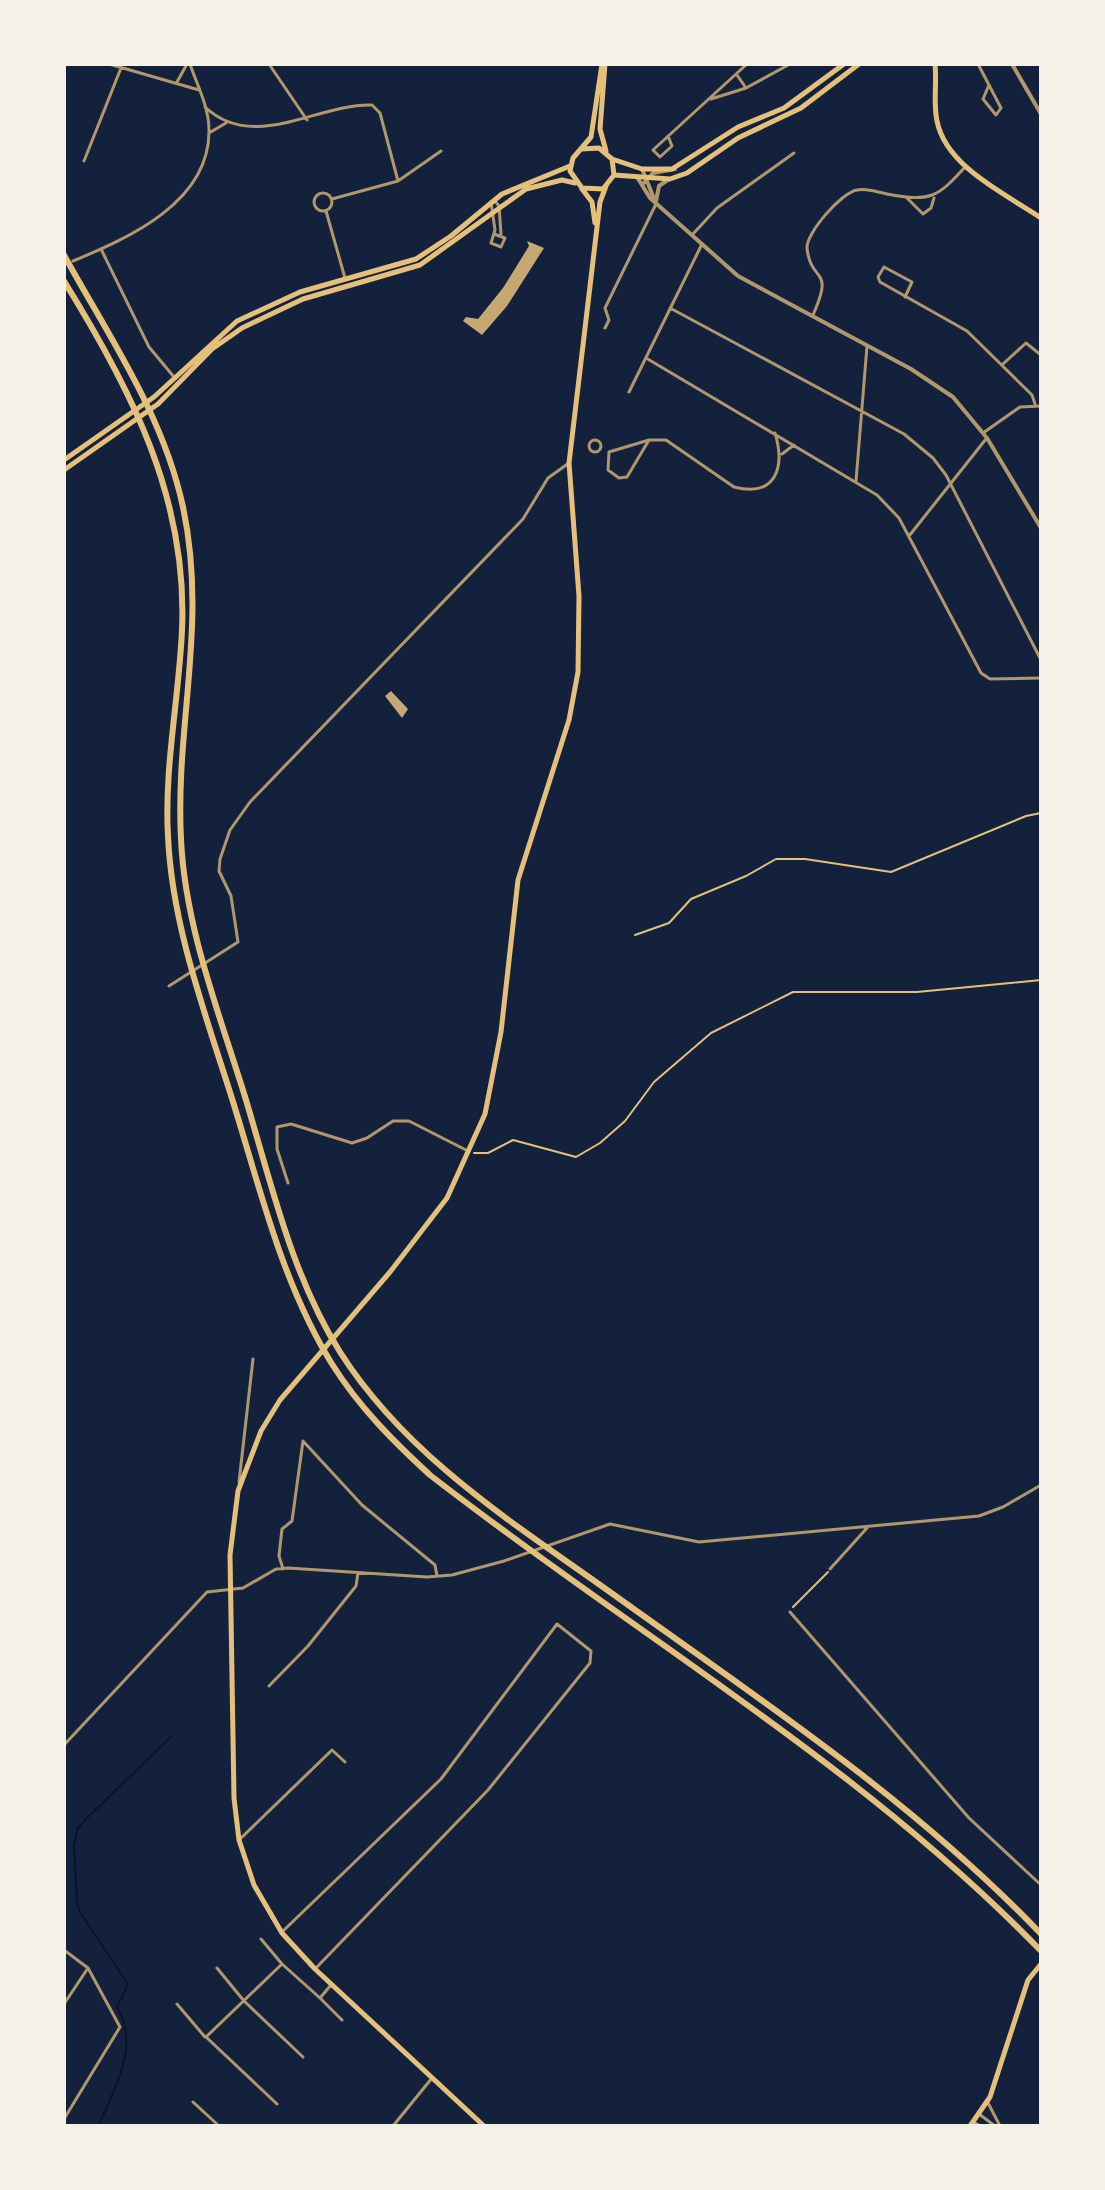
<svg xmlns="http://www.w3.org/2000/svg" width="1105" height="2190" viewBox="0 0 1105 2190" font-family="Jost,sans-serif">
	<style>
		.lines { fill: none; stroke-linecap: round; stroke-linejoin: round }
		.stream { stroke: #0b132b; stroke-width: 2 }
		.building { fill: #c6a872 }
		.path { stroke: #e5c07b; stroke-width: 2 }
		.minor { stroke: #b1986c; stroke-width: 3 }
		.tertiary { stroke: #b1986c; stroke-width: 4 }
		.secondary { stroke: #e5c07b; stroke-width: 5 }
		.primary { stroke: #e5c07b; stroke-width: 5 }
		.motorway { stroke: #e5c07b; stroke-width: 6 }
	</style>
	<rect width="100%" height="100%" fill="#14213d"/>
	<g class="lines">
		<!-- stream -->
		<path class="stream" d="M99,2126C114,2086 141,2048 117,2007L128,1984L79,1911L77,1901L74,1846L77,1829L89,1816L171,1737"/>
	</g>
	<!-- building -->
	<path class="building" d="M527,241L544,248L507,306L482,335L463,321L466,317L478,319L503,288L529,246Z
		M391,691L408,709L402,718L385,696Z"/>
	<g class="lines">
		<!-- path -->
		<path class="path" d="M635,935L669,923L691,899L746,876L776,859H805L891,872L1026,816L1041,813
			M474,1153H488L513,1140L576,1157L600,1143L625,1121L654,1082L711,1033L793,992H917L1041,980
			M793,1607L828,1572"/>
		<!-- minor -->
		<path class="minor" d="M109,64L199,90
			M269,64L307,120
			M978,64L1001,108L996,115L983,99L989,85
			M737,75L746,88
			M177,82L187,64
			M711,99L746,88L790,64
			M205,107C254,153 318,103 372,105L380,113L398,181
			M209,133L226,123
			M668,136L672,146L660,157L653,150L747,64
			M84,161L121,68
			M314 202a9 9 0 1 1 18 0a9 9 0 1 1-18 0Z
			M907,198L923,214L931,208L934,198
			M332,199L398,181L441,151
			M494,200L499,206L501,234
			M491,202L495,230L491,243L501,247L505,238L494,234
			M326,211L345,278
			M692,235L717,208L794,153
			M101,249L149,347L174,377
			M73,261C129,238 210,202 209,130C209,107 197,85 190,64
			M905,297L912,282L884,267L878,277L880,282L967,331L1032,395L1035,404
			M670,308L904,434L933,458L946,475L1041,660
			M813,315C835,265 811,285 807,248C806,233 842,192 857,190C867,188 877,192 887,194C931,202 937,198 966,166
			M605,328L609,320L605,308L656,204
			M646,358L877,495L899,518L981,673L990,679L1041,678
			M1003,364L1026,343L1041,355
			M629,392L702,244
			M983,433L1020,407L1041,406
			M649,440L627,477L619,478L608,470L609,452L649,440H666L734,487C777,498 785,466 775,433
			M589 446a6 6 0 1 1 12 0a6 6 0 1 1-12 0Z
			M782,454L794,445
			M856,481L867,346
			M909,536L986,439
			M169,986L238,942L231,896L219,871L220,859L230,830L250,802L523,519L548,478L569,463
			M288,1183L277,1149V1127L291,1124L352,1143L367,1138L393,1121H409L468,1151
			M239,1482L253,1359
			M283,1569L279,1556L282,1529L292,1521L303,1441L362,1505L435,1565L437,1576
			M830,1569L867,1528
			M790,1612L969,1818L1041,1885
			M269,1686L308,1646L356,1586L358,1573
			M64,1745L207,1592L243,1588L276,1569L288,1568L427,1577L452,1575L504,1561L610,1524L699,1542L979,1516L1003,1507L1041,1485
			M239,1840L332,1750L345,1762
			M283,1931L441,1779L557,1624L591,1651L590,1663L488,1790L315,1969
			M261,1939L282,1964
			M64,1950L88,1968L120,2027L64,2119
			M217,1968L244,2001L303,2057
			M320,1998L342,2020
			M64,2004L88,1968
			M177,2004L205,2037
			M987,2101L1000,2126
			M193,2102L219,2126
			M277,2104L206,2037L282,1964L320,1998L331,1985
			M979,2114L995,2126
			M973,2122L981,2126
			M393,2126L432,2078"/>
		<!-- tertiary -->
		<path class="tertiary" d="M1012,64L1041,114
			M642,169L655,201
			M637,177L650,198L738,276L911,369L953,397L987,438L1041,528
			M642,185L653,173L675,169
			M656,201L659,186L669,179"/>
		<!-- secondary -->
		<path class="secondary" d="M64,460L154,397L237,321L300,292L416,259L451,236L502,194L570,166
			M64,470L158,404L212,349L242,328L303,299L420,265L526,189L562,180L575,183
			M970,2126L990,2097L1028,1980L1041,1964"/>
		<!-- primary -->
		<path class="primary" d="M605,64L600,129L606,151
			M935,64C937,83 933,103 937,121C946,167 1006,194 1041,218
			M582,149L599,148L612,159L614,175L603,189L582,188L570,171L573,158L591,137L602,64
			M612,159L642,169H672L738,127L784,108L844,64
			M614,175L670,179L687,173L738,138L801,108L859,64
			M582,189L592,202L595,223
			M484,2126L315,1969L282,1933L254,1885L239,1840L234,1798L230,1555L238,1491L261,1431L280,1400L390,1272L447,1198L485,1114L501,1032L518,880L569,720L578,672L579,596L569,463L600,202L606,186"/>
		<!-- motorway -->
		<path class="motorway" d="M64,255C109,337 163,414 183,507C208,625 175,724 181,839C185,928 220,1015 246,1100C272,1186 292,1276 340,1352C407,1457 512,1522 610,1592C759,1699 914,1801 1041,1934
			M64,281C131,389 188,499 182,630C179,698 164,768 168,836C172,928 207,1018 234,1105C261,1192 283,1285 332,1364C359,1407 393,1441 430,1475C634,1634 860,1764 1041,1951"/>
	</g>
	<!-- border -->
	<rect width="1105" height="2190" fill="none" stroke="#f6f1e7" stroke-width="132"/>
</svg>
